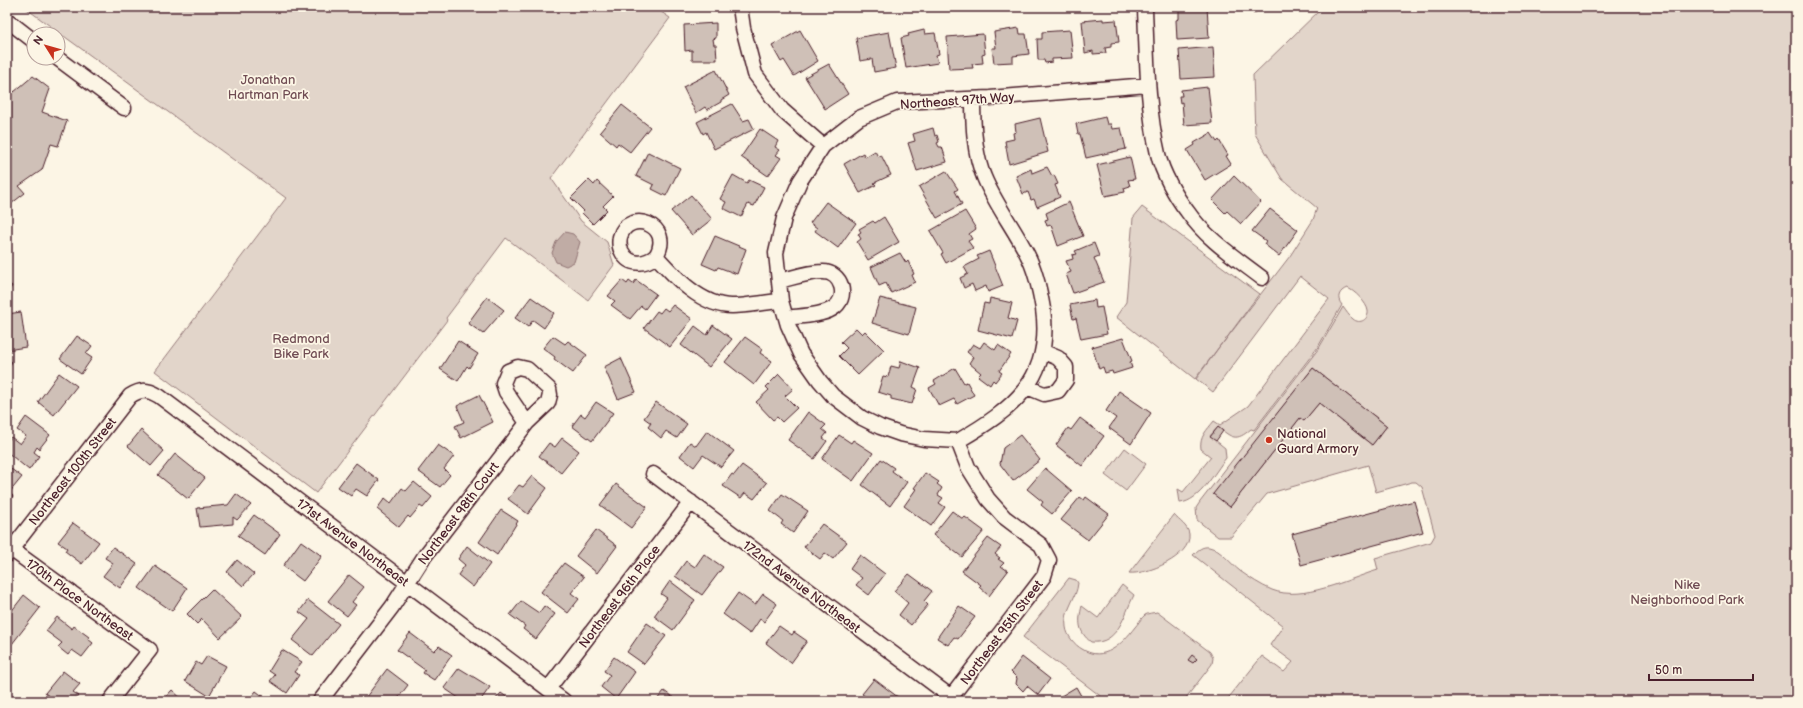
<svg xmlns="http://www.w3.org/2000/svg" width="1803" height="708" viewBox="0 0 1803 708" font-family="'Balsamiq Sans',sans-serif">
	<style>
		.green { fill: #e2d5ca; stroke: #967a7a; fill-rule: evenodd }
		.water { fill: #c0aca5; stroke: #917474 }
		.building { fill: #cfc0b7; stroke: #4a1f2b }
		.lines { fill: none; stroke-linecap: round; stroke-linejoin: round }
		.minor-casing { stroke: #4a1f2b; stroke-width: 17 }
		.minor { stroke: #fcf5e5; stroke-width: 14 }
		.poi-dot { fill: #c8321e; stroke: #fcf5e5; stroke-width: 1.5 }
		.labels { text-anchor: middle; stroke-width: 3.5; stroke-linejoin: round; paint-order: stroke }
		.park-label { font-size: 13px; fill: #704c53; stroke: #fcf5e5 }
		.street-label { font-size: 13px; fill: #4a1f2b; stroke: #fcf5e5 }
		.poi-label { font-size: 13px; fill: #4a1f2b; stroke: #fcf5e5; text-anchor: start }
	</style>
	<rect width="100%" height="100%" fill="#fcf5e5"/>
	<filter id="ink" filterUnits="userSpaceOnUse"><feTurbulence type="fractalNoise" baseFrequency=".025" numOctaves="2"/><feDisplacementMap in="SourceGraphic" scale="8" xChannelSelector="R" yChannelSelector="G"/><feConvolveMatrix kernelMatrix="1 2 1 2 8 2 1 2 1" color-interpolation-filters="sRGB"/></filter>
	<g filter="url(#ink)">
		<!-- green -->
		<path class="green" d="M24,7H654L670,18L551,178L581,221L607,242L614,265L588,300L506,238L446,318L447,320L316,493L155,371L286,198Z
			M1323,7H1796V701H1226L1262,656L1284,672L1293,662L1270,645L1283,626L1193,555C1198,550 1202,546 1209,547C1220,549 1231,564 1240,571C1250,578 1260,585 1272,590C1302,602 1348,579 1378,570L1375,558L1431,542L1435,535L1422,487L1416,482H1412L1376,492L1368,465L1267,494L1231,537H1218L1197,520L1196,508L1200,502L1319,348L1343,307C1346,311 1349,316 1353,319C1360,325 1369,319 1368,311C1367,303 1354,290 1347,288C1339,291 1336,298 1342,305L1318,347L1254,430L1251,429C1236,442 1232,438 1218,427L1210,436L1225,448L1226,458C1214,473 1200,501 1180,503L1178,489L1183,492L1211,457L1201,449C1199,437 1207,430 1214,421L1220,425L1248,406L1329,299L1300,276L1213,392L1196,379L1222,343L1195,379L1116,317L1126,302L1133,218L1142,207L1259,294L1223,343L1290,256L1313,220L1317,208L1282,179L1255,134L1253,75ZM1313,368L1387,426L1372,445L1319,403L1304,421L1300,418L1230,507L1214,494Z
			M1125,448L1146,464L1126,491L1105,475Z
			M1174,515C1179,521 1188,526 1189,534C1192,557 1146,575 1129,573Z
			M1069,578L1076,580L1078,583C1077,598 1063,612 1066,627C1067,636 1075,645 1082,649C1104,663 1122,644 1135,627C1138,624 1141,618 1145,615C1148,613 1153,613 1157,612L1210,652L1213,658L1212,664L1185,699L1183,698L1181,701H1107L1023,637Z
			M1122,585L1134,595C1124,615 1118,645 1091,642C1078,632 1078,621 1082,606L1098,618Z"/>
		<!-- water -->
		<path class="water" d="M565,232L573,234L580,242L574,262L566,266L556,262L552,253L556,242Z"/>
		<!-- building -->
		<path class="building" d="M1185,7H1207L1209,38L1177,40L1176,20L1179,19V8Z
			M1247,7H1260L1254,14Z
			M1103,19V21L1116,20L1119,42L1111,43V47L1105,48L1106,53L1093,54V51L1085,53L1082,21Z
			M716,23V38L713,39L714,45H716L717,60H692V50L685,51L684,25Z
			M1019,28L1020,34H1026L1029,54L1013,56V62L994,63L992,48H996L994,32Z
			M800,30L818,61L794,76L784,60L781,62L772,46Z
			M924,30L925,34L935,33L939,54L936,55L938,63L906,68L901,38L909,36L908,34Z
			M1070,30L1073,58L1052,59V62L1045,63L1044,60H1038L1037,39H1042V32Z
			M889,32L896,68L874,72L872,59L860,61L856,38Z
			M983,34L985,54L982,55L983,63L972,64L973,68L949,69L947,37Z
			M1213,47L1215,77L1181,79L1179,50Z
			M829,64L848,94L825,109L805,77Z
			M716,70L729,95L721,100V102L707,110L705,107L696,113L683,87Z
			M33,76L50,89L42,112L67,121L58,146L51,144L42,170L19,186L25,193L7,207V84L14,92Z
			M1208,87L1212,123L1184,125L1182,102L1180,103L1179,96H1182L1181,90Z
			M732,104L743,121L749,119L754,129L714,149L706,132L703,134L697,122Z
			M622,105L650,127L630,152L618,143L616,146L600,132Z
			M1105,117L1107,124H1111L1112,129L1121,128L1126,149L1086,158L1080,134H1078L1076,124Z
			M1040,118L1048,152L1009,164L1005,141L1014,139L1013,133L1016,132L1015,124Z
			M933,128L935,136L937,135L939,142L937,143L939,147H942L947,162L917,171L908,143L915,141L913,134Z
			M760,129L778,141L775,147L780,150L776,155L781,158L768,176L741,157Z
			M1211,133L1217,142L1219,140L1228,155L1226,156L1231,164L1205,180L1187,150L1195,145L1194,143Z
			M875,151L878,157L881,155L891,175L874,183L876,185L860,193L844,164L863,153L865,157Z
			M648,152L680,168L666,196L652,189L654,185L636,176Z
			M1130,157L1135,179L1128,180L1130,186L1124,188L1125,192L1105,196L1097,165Z
			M1047,167L1052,176L1054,175L1058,184L1055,185L1060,197L1037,207L1034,199L1031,200L1028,192L1023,194L1016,176L1031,169L1032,173Z
			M946,171L958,189L955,191L962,204L937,218L919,187Z
			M733,175L747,183L749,180L764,187L754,206L748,204L741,217L723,208L726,202L720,199Z
			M1234,176L1261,202L1241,224L1227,211L1225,213L1212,200Z
			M589,180L594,185L597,181L613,196L603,206L607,210L593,224L582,213L584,211L571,198Z
			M691,195L712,219L692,235L671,211Z
			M826,202L856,223L838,248L815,231L817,228L810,223Z
			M1069,202L1083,236L1058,246L1051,225L1047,226L1045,220L1048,219L1046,213Z
			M1270,209L1298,230L1279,256L1264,244L1266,241L1252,231Z
			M965,211L976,229L969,234L972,239L968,241L973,248L946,263L941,254L943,253L930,231Z
			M884,217L899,242L868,260L857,242L861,239L858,234L861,232L859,229L873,221L875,223Z
			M715,236L746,249L737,274L718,267L716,270L702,264Z
			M1094,243L1099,256L1094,258L1104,282L1073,293L1066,274L1071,272L1066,261L1073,259L1072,255L1077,254L1075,251Z
			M989,251L1003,286L988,292L986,286L975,291L972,284L964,288L960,278L968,274L964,267L979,259L977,256Z
			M900,253L906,263L908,261L914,274L912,275L915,282L891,293L886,283L879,286L871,267Z
			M622,280L627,284L629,281L633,284L636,280L656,294L645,309L641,306L630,319L611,305L615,301L608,296Z
			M7,282L12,286L7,294Z
			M487,297L504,310L483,334L468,323Z
			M531,297L554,313L544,328L533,320L528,327L515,318Z
			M880,298L916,307L909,334L872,323Z
			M990,298L1012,303L1008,318L1017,321L1012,339L978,330L984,303L989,304Z
			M1095,300L1096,308L1102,307L1107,334L1081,339L1076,318L1073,319L1070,305Z
			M673,305L692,319L670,347L644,328L657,311L660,313L664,308L668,311Z
			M21,312L26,347L7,350V314Z
			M713,325L732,339L709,367L681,345L695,326L707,335Z
			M856,328L862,334L865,331L884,350L858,375L839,356L847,348L841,342Z
			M77,336L92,346L86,354L92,358L81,374L60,359Z
			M553,336L565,344L568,341L587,355L573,373L554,359L555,357L543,348Z
			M745,337L762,349L760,353L772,361L754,385L725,362Z
			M1123,338L1132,361L1130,362L1132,368L1113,374L1112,371L1105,373L1103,367L1099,369L1092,347Z
			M458,341L478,354L469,368L467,366L458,381L440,369Z
			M984,342L995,350L998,345L1011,354L999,371L1002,373L995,382L993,380L990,385L978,376L981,373L969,363L973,357L967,352L973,344L980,348Z
			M621,358L636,392L618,399L604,367Z
			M7,359L12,362L7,369Z
			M901,361L920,368L913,387L917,389L912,404L891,399V396L878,392L883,376L888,377L891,366L899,368Z
			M955,368L964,383L967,382L974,395L957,404L954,399L939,406L929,388L936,384L934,381Z
			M1313,368L1387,426L1372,445L1319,403L1304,421L1300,418L1230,507L1213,494Z
			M59,373L77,386L54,415L38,402Z
			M779,374L793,389L785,396L797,408L782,422L777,417L773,420L756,402L769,390L766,387Z
			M1119,391L1151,413L1131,444L1109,428L1116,418L1106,411Z
			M479,395L493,422L461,438L455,426L464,422L457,406Z
			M596,402L613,413L592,441L572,426L581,414L585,417Z
			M656,402L687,424L677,438L666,431L661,438L648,427L651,423L644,418Z
			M808,412L826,425L822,429L827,433L823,438L827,441L814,459L788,440Z
			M26,417L50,435L39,449L37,447L34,452L39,456L29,470L7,452V442L11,437L20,444L26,436L17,430Z
			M1080,418L1104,436L1082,466L1056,445L1068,428L1071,430Z
			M1218,427L1223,431L1216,441L1210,437Z
			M141,430L164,451L151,466L128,446Z
			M707,431L734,451L721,467L703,455L694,467L680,456L690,442L696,446Z
			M839,435L851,443L853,440L873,453L853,481L822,459Z
			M1020,435L1040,460L1013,481L1000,464L1003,448Z
			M562,438L579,451L561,473L539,456L549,443L555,447Z
			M438,445L454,456L444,469L450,475L440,487L418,471Z
			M175,454L205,478L188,499L158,475Z
			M881,459L894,468L892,471L907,482L890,506L862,485Z
			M356,463L379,480L367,496L356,489L351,496L338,487Z
			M742,465L767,483L754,499L745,493L741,498L723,486L732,474L734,475Z
			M7,466L22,477L9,493L13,496L7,504Z
			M1045,468L1072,491L1052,514L1041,505L1043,502L1027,489Z
			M925,473L939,482L937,484L942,488L938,495L943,498L939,503L945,507L931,526L904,506L916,489L914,488Z
			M532,476L547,488L528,514L508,499L519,485L523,487Z
			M414,482L432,497L423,508L420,506L410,518L408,516L399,527L377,509L385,498L391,503L402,488L406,491Z
			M616,484L647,507L631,528L600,505Z
			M236,494L251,505L237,520L233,517V524L200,527L197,508L228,505Z
			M782,494L808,511L793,533L781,524L783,521L770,511Z
			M1080,497L1084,500L1086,497L1109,514L1088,540L1061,520Z
			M1414,501L1423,532L1301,565L1292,534Z
			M501,510L518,521L497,555L479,542Z
			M952,511L963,519L965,517L984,531L962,557L933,535Z
			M254,515L280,534L265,555L238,536Z
			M73,523L99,542L82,564L65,551L67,548L58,542Z
			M822,524L847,542L833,559L825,553L820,559L804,547Z
			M596,530L617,546L597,573L576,556Z
			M988,538L1001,547L995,554L1000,558L998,559L1004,563L1001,566L1008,571L989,596L979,587L981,585L962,571Z
			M301,541L322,556L303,581L283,566Z
			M467,546L490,564L473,587L458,575L465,565L458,559Z
			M113,547L137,564L120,588L103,576L113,563L105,558Z
			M704,554L723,567L702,595L675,576L686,561L695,567Z
			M860,555L885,574L869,595L856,585L862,578L850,569Z
			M237,560L254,574L243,586L227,572Z
			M564,563L584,577L571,593L579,599L568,613L541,592Z
			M155,566L187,588L172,611L139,588Z
			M909,574L932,591L924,601L928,605L911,625L899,615L908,603L894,591Z
			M349,575L364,587L352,602L356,605L347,616L328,601Z
			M670,581L695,600L673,630L654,616L667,598L661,594Z
			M212,589L242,617L220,638L202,619L197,624L187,614Z
			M738,593L755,605L763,594L777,604L764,622L760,619L750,634L723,614Z
			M24,595L40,608L12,644L7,640V617Z
			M308,600L339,624L313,656L292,640L309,619L299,612Z
			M521,601L539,613L544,606L555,614L536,639L523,629L525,626L510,615Z
			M959,606L975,617L958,639L954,637L948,645L937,638Z
			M57,617L72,629L74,626L89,637L88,639L93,643L82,657L72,650L68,655L58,647L62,643L46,631Z
			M647,623L666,636L644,664L627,652Z
			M779,626L792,635L794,632L807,641L791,663L766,643Z
			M410,633L434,651L439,646L452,655L434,680L423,673L425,670L397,650Z
			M282,650L302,662L294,672L299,675L287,693L270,681L275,675L269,671Z
			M1192,655L1197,659L1193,663L1188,660Z
			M207,656L226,666L209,696L185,681L196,662L201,665Z
			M614,657L635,672L616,699L601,687L610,675L604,671Z
			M1022,657L1050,679L1038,695L1027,686L1023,691L1016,684L1017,678L1011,672Z
			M459,668L490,687L480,701H463L444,688Z
			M387,669L408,685L396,701H363Z
			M63,671L80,684L73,692L79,696L75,701H55L45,693Z
			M874,679L903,701H871L862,694Z
			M1076,687L1084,701H1053Z
			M172,690L184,701H162Z
			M256,691L269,701H248Z
			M664,691L678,701H656Z
			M501,693L512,701H494Z"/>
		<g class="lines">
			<!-- minor casing -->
			<g class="minor-casing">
				<path id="minor" d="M740,7L743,28L755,74L782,110L823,146
					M1145,9C1147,57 1147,107 1158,154C1162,172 1176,197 1187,211C1206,239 1236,258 1262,278
					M7,20L34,41
					M57,58L124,108
					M656,256C645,265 629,266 622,252C619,247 619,242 620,237C628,208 675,225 656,256C675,277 701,306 732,306C748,306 765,302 781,301
					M779,281C792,278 808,272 822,272C842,271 850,299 832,309C820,316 800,316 786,318
					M1027,387L1044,394L1058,391L1066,380V367L1058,358L1044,352
					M958,441L924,439L900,434L880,427L862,418L833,396L820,381L801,354L788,325L781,301L776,253L784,218L800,181L823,146L859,118L897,102L990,98L1148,85
					M958,441C1013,409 1053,379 1043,309C1040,291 1036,271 1027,254C1014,228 995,204 984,177C974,154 973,124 973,99
					M653,474L951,697
					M11,549L150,650L110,701
					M7,555L130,396C141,389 147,389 159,396L564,701
					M548,689L691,502
					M320,701L392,607L424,557L527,423L548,403L550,395L549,389L527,369L518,367L508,371L503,383L506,392L527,423
					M948,701L1044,576L1049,560L1041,545L1004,517L988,499L968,467L958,441"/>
			</g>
			<!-- minor -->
			<use href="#minor" class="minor"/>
		</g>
	</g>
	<!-- markers -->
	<circle class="poi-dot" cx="1269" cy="440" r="4"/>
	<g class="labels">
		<!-- park labels -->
		<g class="park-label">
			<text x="268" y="84">Jonathan<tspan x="268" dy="15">Hartman Park</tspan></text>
			<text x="301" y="343">Redmond<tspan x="301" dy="15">Bike Park</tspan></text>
			<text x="1687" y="589">Nike<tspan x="1687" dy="15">Neighborhood Park</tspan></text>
		</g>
		<!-- street labels -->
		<g class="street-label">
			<text transform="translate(957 100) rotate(-4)" y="5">Northeast 97th Way</text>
			<text transform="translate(72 471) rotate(-52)" y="5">Northeast 100th Street</text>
			<text transform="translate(458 513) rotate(-53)" y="5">Northeast 98th Court</text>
			<text transform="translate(353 542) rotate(37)" y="5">171st Avenue Northeast</text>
			<text transform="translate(802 586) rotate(37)" y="5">172nd Avenue Northeast</text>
			<text transform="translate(619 596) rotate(-53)" y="5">Northeast 96th Place</text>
			<text transform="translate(80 599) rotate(36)" y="5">170th Place Northeast</text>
			<text transform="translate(1001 632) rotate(-53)" y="5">Northeast 95th Street</text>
		</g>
		<!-- poi labels -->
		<g class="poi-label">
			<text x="1277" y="438">National<tspan x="1277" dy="15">Guard Armory</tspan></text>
		</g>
	</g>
	<!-- margin -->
	<rect width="1803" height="708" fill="none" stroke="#fcf5e5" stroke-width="24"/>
	<rect x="12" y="12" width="1779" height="684" fill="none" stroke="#4a1f2b" stroke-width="1.5" filter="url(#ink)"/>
	<!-- north arrow -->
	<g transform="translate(46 46) rotate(307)"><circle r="19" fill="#fcf5e5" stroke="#b59f9b"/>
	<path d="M0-3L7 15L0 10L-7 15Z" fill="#c8321e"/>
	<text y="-6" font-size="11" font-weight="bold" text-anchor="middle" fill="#4a1f2b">N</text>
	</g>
	<!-- scale -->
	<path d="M1649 674v6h104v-6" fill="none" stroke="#4a1f2b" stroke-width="2"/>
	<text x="1655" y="674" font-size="12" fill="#4a1f2b" stroke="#fcf5e5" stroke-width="3" paint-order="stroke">50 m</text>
</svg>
